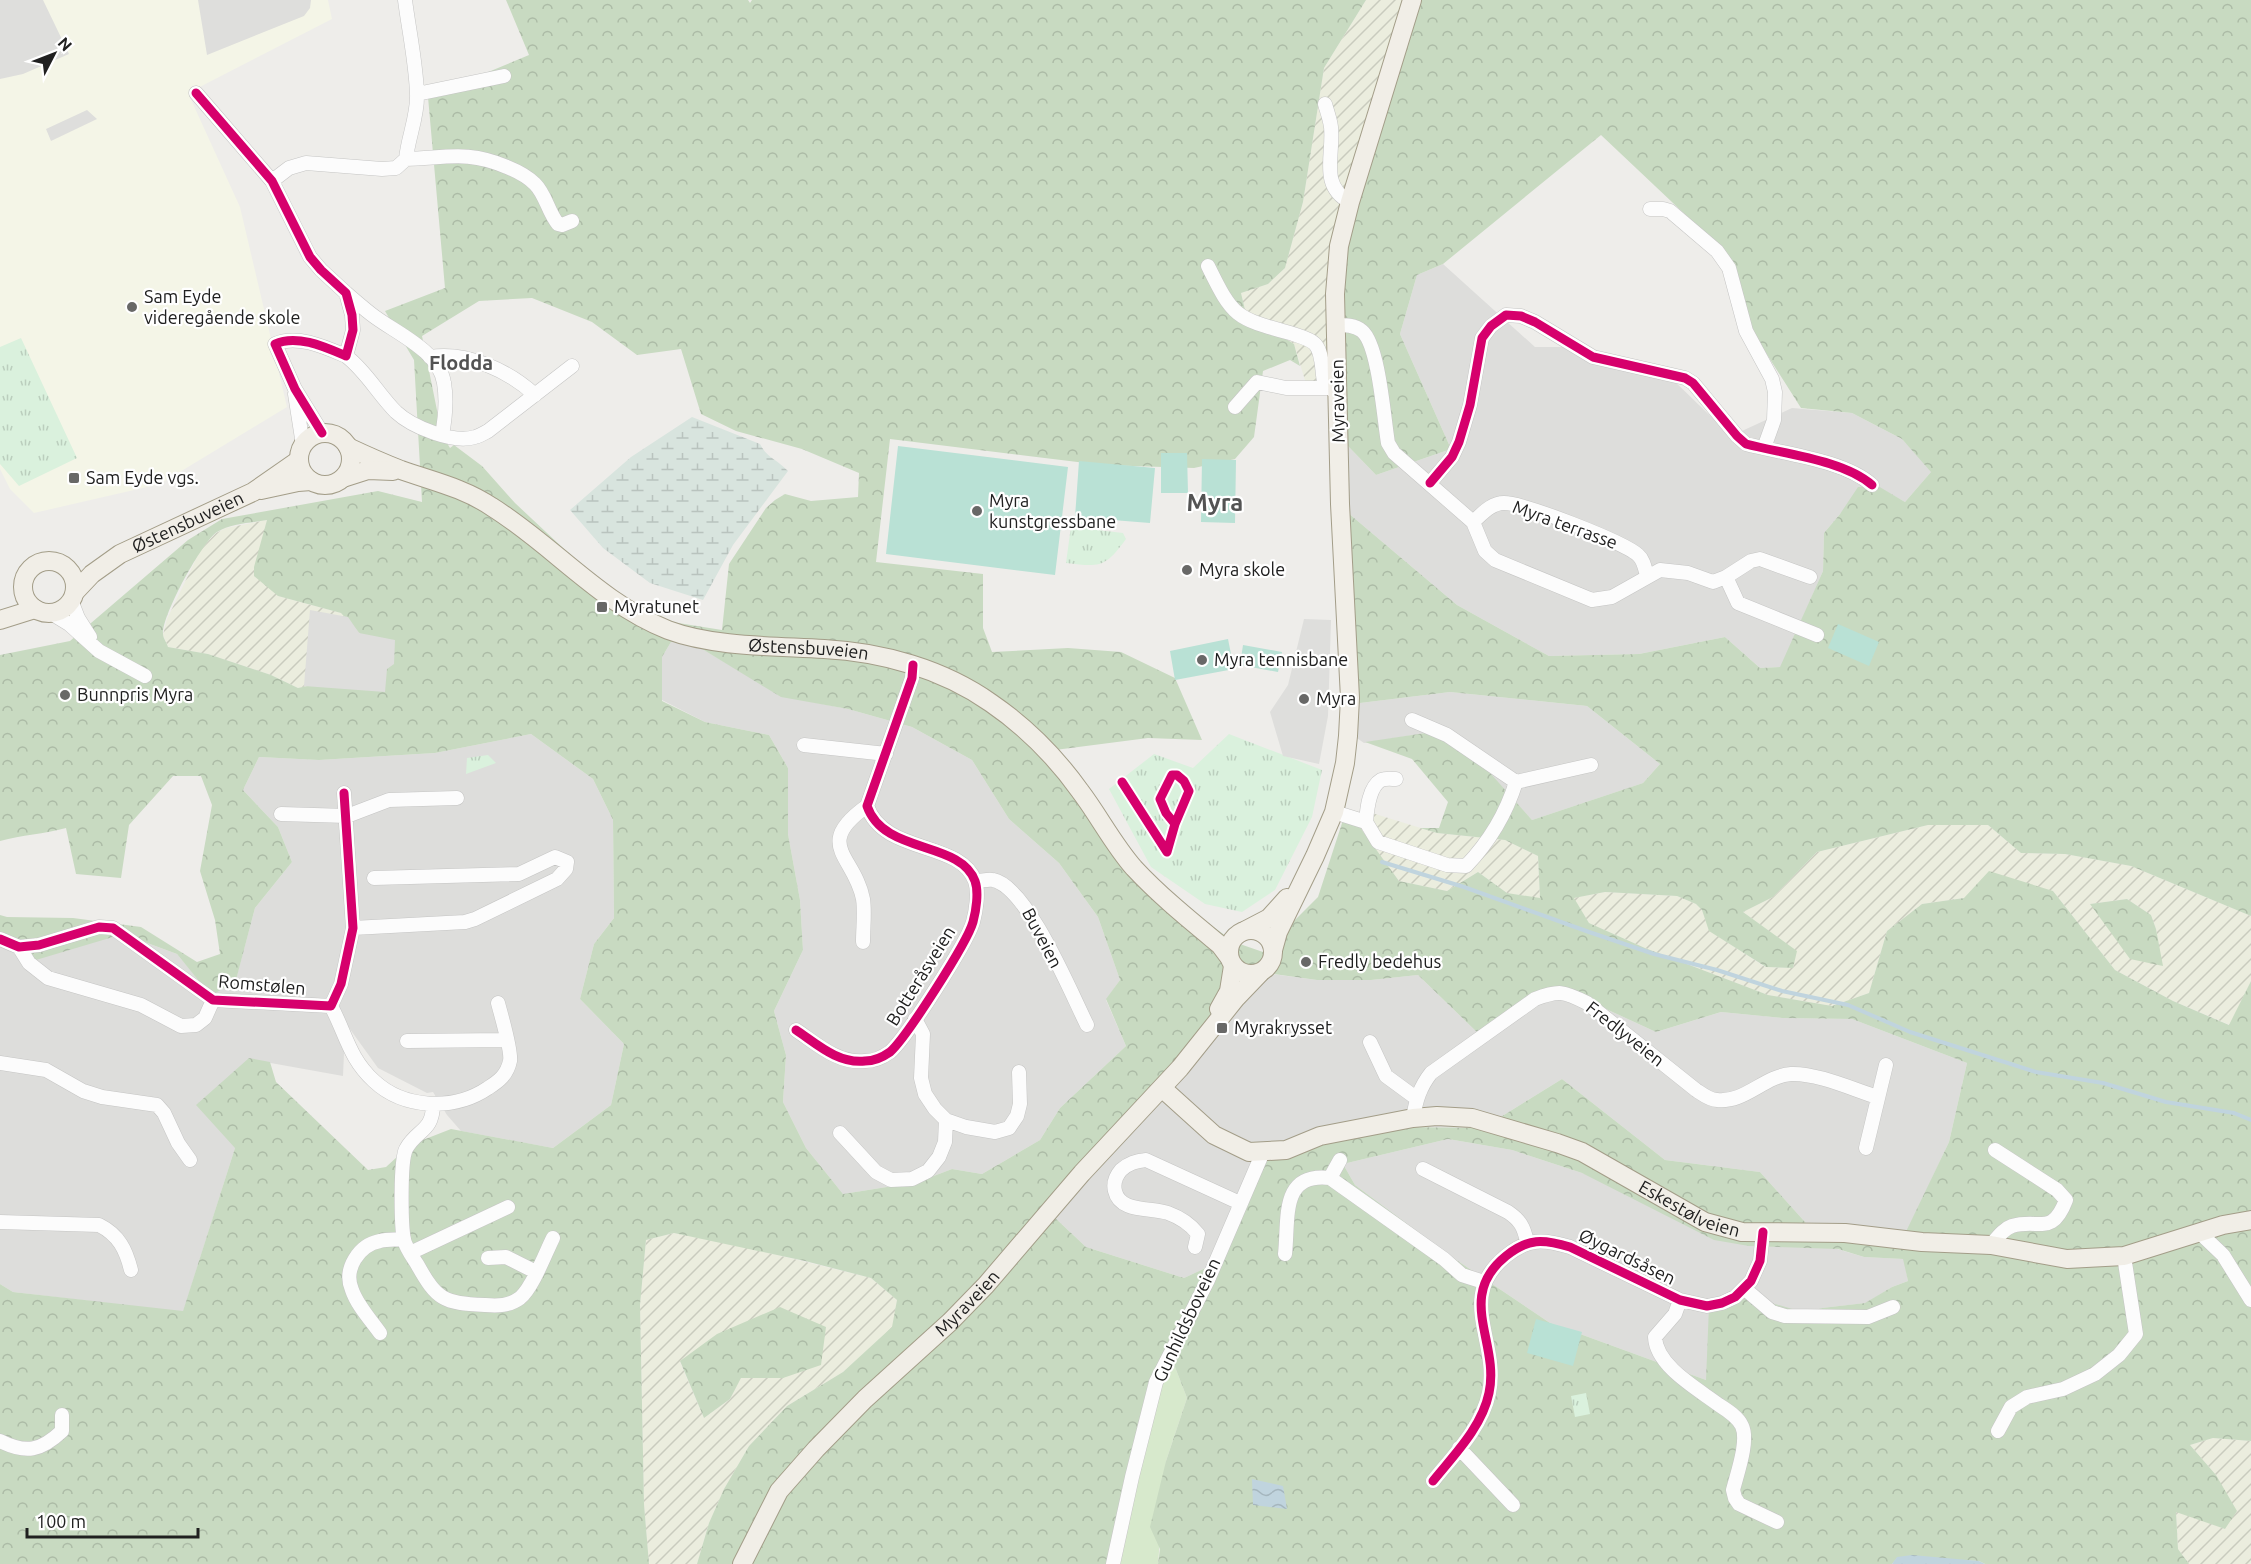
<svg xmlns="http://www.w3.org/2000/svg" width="2251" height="1564" viewBox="0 0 2251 1564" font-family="Ubuntu,sans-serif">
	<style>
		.residential { fill: #dddddb }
		.education { fill: #f4f5e7 }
		.farmland { fill: url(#farmland-furrows); fill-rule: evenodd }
		.grass { fill: #d7e9cc }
		.forest { fill: url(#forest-crowns); fill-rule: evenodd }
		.wetland { fill: url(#wetland-marsh) }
		.park { fill: url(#park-tufts) }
		.pitch { fill: #b9e1d5 }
		.parking { fill: #dededc }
		.water { fill: url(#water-waves) }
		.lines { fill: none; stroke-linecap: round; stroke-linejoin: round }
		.stream { stroke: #c0d4de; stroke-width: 4 }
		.minor-casing { stroke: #c5c5c4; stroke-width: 15 }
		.major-casing { stroke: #a39d88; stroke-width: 20 }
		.minor { stroke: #fcfcfc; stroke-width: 14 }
		.major { stroke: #f1eee7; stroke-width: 18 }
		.cycleway-casing { stroke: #fff; stroke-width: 13 }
		.cycleway { stroke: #d6006c; stroke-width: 9 }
		.poi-dot { fill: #686867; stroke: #fff; stroke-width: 2 }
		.labels { text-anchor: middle; stroke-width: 4.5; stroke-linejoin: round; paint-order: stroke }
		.poi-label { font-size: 18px; fill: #202020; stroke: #fff; text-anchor: start }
		.street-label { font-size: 18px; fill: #202020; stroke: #fff }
		.neighbourhood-label { font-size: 20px; font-weight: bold; fill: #535353; stroke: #fff }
		.district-label { font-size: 24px; font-weight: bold; fill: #535353; stroke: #fff }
	</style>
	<defs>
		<pattern id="farmland-furrows" width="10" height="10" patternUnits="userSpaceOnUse" patternTransform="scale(1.5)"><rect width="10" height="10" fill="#ebedde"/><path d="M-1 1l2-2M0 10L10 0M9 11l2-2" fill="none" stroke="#c9cbbe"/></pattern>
		<pattern id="forest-crowns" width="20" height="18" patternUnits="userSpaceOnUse" patternTransform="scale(1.5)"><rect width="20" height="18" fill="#c8dac1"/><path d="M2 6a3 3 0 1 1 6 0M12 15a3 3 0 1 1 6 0" fill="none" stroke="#acbba6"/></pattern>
		<pattern id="wetland-marsh" width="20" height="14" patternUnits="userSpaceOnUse" patternTransform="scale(1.5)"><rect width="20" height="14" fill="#d8e4de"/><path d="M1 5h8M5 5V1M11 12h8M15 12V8" fill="none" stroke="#b9c3be"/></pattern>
		<pattern id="park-tufts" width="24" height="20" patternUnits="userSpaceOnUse" patternTransform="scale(1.5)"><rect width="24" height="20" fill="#daf1dd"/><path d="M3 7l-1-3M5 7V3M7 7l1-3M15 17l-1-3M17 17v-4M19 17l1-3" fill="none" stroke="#bbcebd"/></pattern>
		<pattern id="water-waves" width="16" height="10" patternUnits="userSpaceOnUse" patternTransform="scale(1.5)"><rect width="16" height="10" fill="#c0d4de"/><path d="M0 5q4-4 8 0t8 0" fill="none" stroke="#a5b6be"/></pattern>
	</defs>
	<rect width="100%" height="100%" fill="#eeedea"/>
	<!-- residential -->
	<path class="residential" d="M1443,264L1535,347H1565L1667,374L1731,436L1792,408L1852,413L1902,439L1932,471L1905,502L1878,487L1840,514L1824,533L1823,571L1781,667L1760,668L1725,637L1639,654L1549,656L1457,605L1347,512V445L1376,475L1451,449L1400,334L1417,275Z
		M671,642L694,644L781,696L848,709L912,727L972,760L1009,819L1059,863L1098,917L1120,980L1106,1000L1126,1046L1060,1108L1040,1140L982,1174L952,1169L918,1182L843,1194L806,1148L783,1102L786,1055L774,1011L803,950L800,900L788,834V768L769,735L705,722L662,700V657Z
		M1450,692L1587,706L1660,764L1643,783L1532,820L1483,766L1432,732L1364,743L1351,734L1360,703Z
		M531,734L593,779L613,820L614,918L594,944L580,999L624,1044L611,1105L553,1148L461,1131L447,1115L433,1092L427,1093L378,1068L347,1025L345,1030L343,1076L249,1059L235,1148L183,1312L13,1292L0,1284V941L123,934L177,954L211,995L236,979L255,908L292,862L278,827L243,790L259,757L319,760L435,753Z
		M1250,971L1317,980H1371L1418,975L1483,1038L1548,997L1593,1003L1656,1032L1721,1012L1782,1018L1852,1019L1967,1063L1949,1142L1902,1242L1814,1232L1760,1172L1665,1160L1562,1079L1483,1128L1404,1127L1345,1137L1212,1265L1184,1278L1086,1247L1053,1216Z
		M1448,1139L1512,1150L1582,1173L1864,1257L1904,1259L1908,1281L1892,1287L1866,1303L1822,1308L1706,1380L1550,1323L1452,1257L1355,1185L1343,1164Z"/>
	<!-- education -->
	<path class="education" d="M0,0H328L332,19L188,93L240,207L287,407L160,484L34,513L10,489L0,469Z"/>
	<!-- farmland -->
	<path class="farmland" d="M1366,0H1412L1333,372L1308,390L1294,344L1246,314L1241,293L1268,284L1285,268L1303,202L1324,68Z
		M267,520L263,538L278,596L341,613L375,650L362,674L298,688L271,675L208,654L168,647L163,635L167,619L201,549L216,533L226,528Z
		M1372,813L1437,833L1505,840L1538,856L1540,899L1507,893L1478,872L1447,891L1399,881L1358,826Z
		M1928,825H1988L2021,853L2065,854L2131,866L2251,916V981L2230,1025L2173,1001L2115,970L2053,891L1964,898L1922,904L1887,931L1869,993L1832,1006L1768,995L1645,948L1589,923L1573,898L1605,892L1677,896L1696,904L1702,910L1710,931L1765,967L1793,968L1796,951L1743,912L1773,897L1817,852ZM2127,899L2151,915L2156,929L2162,966L2090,904Z
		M674,1233L741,1246L871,1278L897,1300L893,1327L843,1372L787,1406L749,1446L724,1489L709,1523L697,1564H649L644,1504L640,1305L646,1240ZM680,1362L746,1377L740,1378L730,1399L704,1418Z
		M2213,1438L2251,1441V1564H2189L2178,1549L2176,1511L2225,1529L2216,1475L2190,1445Z"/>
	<!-- grass -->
	<path class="grass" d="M1175,1367L1187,1398L1166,1461L1158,1564H1112L1158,1374Z"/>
	<!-- forest -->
	<path class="forest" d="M506,0H748L750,3L752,0H1366L1324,68L1303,202L1285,268L1268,284L1241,293L1246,314L1294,344L1300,366L1290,360L1263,371L1254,437L1235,459L1194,468L1102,465L890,439L876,562L983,574V628L992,652L1068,648L1121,652L1175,678L1202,740L1148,738L1055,750L1083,790L1162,889L1234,942L1263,952L1318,897L1344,817L1359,826L1399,881L1447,891L1478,872L1507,893L1540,898L1538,856L1505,840L1437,833L1420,828H1439L1448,802L1412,759L1365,742L1432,732L1483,765L1532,820L1643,783L1660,764L1587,706L1450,692L1360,703L1355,716L1347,512L1457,605L1549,656L1639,654L1725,637L1760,668L1780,667L1823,571L1824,533L1840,514L1858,487L1878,486L1905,502L1931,472L1902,439L1852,413L1801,408L1752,331L1727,254L1601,135L1443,264L1417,275L1400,334L1451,449L1376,475L1347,445L1330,384L1343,241L1412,0H2251V916L2131,866L2065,854L2021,853L1988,825H1928L1817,852L1773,897L1743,912L1797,951L1793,968L1766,967L1709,931L1702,910L1696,904L1677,896L1605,892L1574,898L1589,923L1645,948L1768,995L1832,1006L1869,993L1887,931L1922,904L1964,898L1989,871L2053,891L2115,970L2173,1001L2229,1025L2251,981V1441L2213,1438L2190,1445L2216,1475L2237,1511L2225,1529L2176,1512L2178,1549L2189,1564H1985L1979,1561L1898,1557L1892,1564H1158L1160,1549L1150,1527L1166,1461L1187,1398L1175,1367L1158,1374L1112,1564H697L709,1523L724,1489L749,1446L787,1406L843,1372L892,1327L897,1300L871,1278L805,1261L674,1233L646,1240L640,1305L644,1504L649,1564H0V1284L13,1292L183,1311L235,1148L196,1105L249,1058L270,1062L276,1082L368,1170L386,1167L410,1145L451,1129L553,1148L611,1105L624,1044L580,999L594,944L614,918L613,820L593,779L531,734L435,753L319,760L259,757L243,790L278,827L292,862L255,908L236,980L211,996L177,954L123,934L36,960L0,941V915L7,917L73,918L141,927L197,962L220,954L215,920L200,871L212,805L201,776H173L129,825L121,878L76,874L66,828C44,834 22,835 0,841V655L70,641L188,540L222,519L378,491L422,502L414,360L385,311L445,288L428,97L529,55ZM532,298L592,322L637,355L681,349L701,414L736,431L802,449L859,473L858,497L811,501L785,494L775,500L766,508L729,564L722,630L672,622L614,592L563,548L515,503L482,466L454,445L450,448L442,435L422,336L479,301ZM267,520L254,567V576L278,596L341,613L375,650L362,674L298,688L271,675L208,654L168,647C167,643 163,638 163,634C162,615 202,542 217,532C231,523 251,523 267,520ZM671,642L694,644L781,697L848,709L912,727L972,760L1009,819L1059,863L1098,917L1120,980L1106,999L1126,1046L1060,1108L1040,1140L982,1174L952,1169L918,1182L843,1194L806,1148L783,1102L786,1055L774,1011L803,950L800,900L788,834V768L769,735L705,722L662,701V657ZM1251,971L1317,980H1371L1418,975L1483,1038L1548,997L1593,1003L1656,1032L1721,1012L1782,1018L1852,1019L1967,1063L1949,1142L1901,1242L1814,1232L1760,1172L1665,1160L1562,1079L1483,1128L1404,1127L1271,1153L1212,1265L1184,1278L1086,1247L1053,1216ZM1448,1139L1512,1150L1582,1173L1714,1240L1749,1246L1838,1249L1864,1257L1903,1259L1908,1281L1892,1287L1865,1303L1822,1308L1806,1313L1751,1297L1709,1306L1706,1380L1550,1323L1452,1257L1355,1185L1343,1164Z
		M2127,899L2151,915L2156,929L2163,966L2130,959L2090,904Z
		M780,1307L826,1327L821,1365L783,1378H741L730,1399L704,1418L680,1361L717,1334Z"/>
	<!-- wetland -->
	<path class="wetland" d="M692,417L760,444C768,459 777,459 788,471L733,545L703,600L650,583L603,548L570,510L631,457Z"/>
	<!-- park -->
	<path class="park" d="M21,338L77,458L19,486L0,464V347Z
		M1072,519L1089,522V529L1123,533L1126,539C1105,568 1100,567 1066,563Z
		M1229,734L1322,770L1312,817L1275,890L1242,912L1205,904L1151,867L1109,789L1154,754L1193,768Z
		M488,755L496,763L466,774L467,758Z
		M1586,1393L1590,1414L1575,1417L1571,1396Z"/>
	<!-- pitch -->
	<path class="pitch" d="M898,446L1068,467L1055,575L886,554Z
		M1161,453H1187L1188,493H1161Z
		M1202,459L1236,460L1235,523L1201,522Z
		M1079,461L1155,468L1150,523L1075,517Z
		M1838,624L1879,642L1869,666L1828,648Z
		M1228,639L1234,669L1175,680L1170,651Z
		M1243,645L1282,652L1278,672L1240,665Z
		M1536,1319L1582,1332L1573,1366L1527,1353Z"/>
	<!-- parking -->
	<path class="parking" d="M0,0H43L69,54L23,74L0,79Z
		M198,0H311L310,8L304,16L207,55Z
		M87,110L97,119L51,141L46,129Z
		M310,610L348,617L359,633L395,640L394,664L387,669L385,692L304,686Z
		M1304,619L1331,620L1328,716L1319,764L1283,756L1270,712L1288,685Z"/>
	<!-- water -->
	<path class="water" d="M1252,1479L1283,1486L1287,1509L1253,1505Z
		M1912,1555L1979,1561L1985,1564H1892L1897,1557Z"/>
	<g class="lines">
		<!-- stream -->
		<path class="stream" d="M1382,862L1464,887L1589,932L1654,954L1717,970L1782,991L1848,1005L1910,1032L2036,1072L2103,1083L2166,1102L2234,1113L2251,1120"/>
		<!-- minor casing -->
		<g class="minor-casing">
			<path id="minor" d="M196,93L272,181L310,257L321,270L346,293L352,315L353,330L346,356C325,347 297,334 275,344L295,389L322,433
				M417,94L504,76
				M1325,104C1327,111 1330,119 1331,127C1334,155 1319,186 1350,202
				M406,159C446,158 468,150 507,167C517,171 527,176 535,184C546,195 548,212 558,224L562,225L572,221
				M272,181L289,168L306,163L382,169L396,168L406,159C408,137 418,116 417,94C416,63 409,31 405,0
				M1650,209H1663L1670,211L1717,251L1729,268L1746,331L1772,379L1775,392L1774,420L1764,448
				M1208,266C1233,317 1235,318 1290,333C1298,336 1309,338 1315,344C1324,354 1321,374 1325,385L1337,393
				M346,293C354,300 362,307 371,314C395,333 439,350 444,383C447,400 445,419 442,435
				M1336,325C1345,325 1355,325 1362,331C1379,345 1384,420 1388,443L1394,453L1473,522
				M346,356C366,371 378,394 396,412C412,427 454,444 475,437C480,436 484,433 488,431L572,366
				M430,357C467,351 509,371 535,395
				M295,394L303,445
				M1235,407L1257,382L1286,388H1327
				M1430,483L1452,457L1459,442L1470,405L1482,338L1491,326L1506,315L1521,316L1535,322L1593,357L1685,378L1693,383L1737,436L1746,444C1784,454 1844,460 1872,485
				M1647,576C1645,569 1644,560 1638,555C1624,542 1524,503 1504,503C1491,503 1482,514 1473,522L1485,551L1495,560L1592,600L1612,597L1660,570L1688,573L1713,582L1726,577L1751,561L1760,559L1810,577
				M1726,577L1738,603L1817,635
				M71,600L78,618L90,637
				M51,613L69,624L99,651L145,676
				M804,745L886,754
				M1516,782L1591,765
				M1334,812L1366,822L1378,842L1447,865L1466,866C1490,841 1506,814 1516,782L1447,735L1412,720
				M281,814L347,816L389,800L457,798
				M1366,822C1367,809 1369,787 1381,780C1386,778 1392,779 1396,779
				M975,881C981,881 988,879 993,880C1027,886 1071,993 1087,1025
				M353,928L465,922L475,919L557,879L566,869L567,862L555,857L519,874L374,878
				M0,939L19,947L39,945L99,927L113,928L213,1000L331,1006L341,984L353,928L344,793
				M863,942C863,928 865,912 863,899C855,856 812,845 867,806
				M19,947L29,963L48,978L141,1005L181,1026L196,1025L205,1018L213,1000
				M331,1006C346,1034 349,1058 374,1081C404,1109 454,1111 488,1088C499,1081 507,1075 510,1061C512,1051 501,1015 498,1003
				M915,1019L923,1034L921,1078L925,1094L935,1109L946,1120L966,1127L995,1132L1009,1128L1017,1116L1020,1104L1019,1072
				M796,1030C817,1044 838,1064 865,1061C873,1061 883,1057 890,1052C906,1038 967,943 973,922C976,911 979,892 975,881C960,840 884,855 867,806L912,678L913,665
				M407,1041L506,1040
				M1370,1042L1386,1076L1416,1098
				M0,1063L46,1070L83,1091L102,1097L157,1105L164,1113L178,1143L190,1160
				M433,1104C433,1132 417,1129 406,1149C400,1161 401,1225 404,1240C406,1248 412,1256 417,1264C437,1300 443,1303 485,1305C498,1306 509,1306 520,1298C533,1287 545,1254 553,1238
				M1413,1118C1416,1100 1420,1087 1431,1073L1535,999C1559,990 1563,991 1587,1003L1696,1090C1702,1094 1710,1100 1717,1100C1745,1103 1764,1076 1791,1074C1817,1073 1852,1089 1877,1097
				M840,1133L876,1172L891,1180L912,1179L928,1171L939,1157L945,1142L946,1120
				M1866,1148L1886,1065
				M1423,1169L1508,1212C1520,1220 1524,1227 1527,1242
				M1330,1178L1340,1160
				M0,1222L99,1225C119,1235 126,1250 131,1270
				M2200,1233L2223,1255L2251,1300
				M1991,1245C1997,1238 2003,1229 2012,1226C2039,1218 2052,1237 2066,1200L2057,1190L1995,1150
				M1195,1247L1198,1234C1191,1225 1179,1217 1168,1213C1151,1207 1120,1213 1115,1191C1113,1183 1115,1177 1121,1170C1129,1163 1136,1161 1146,1160L1240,1203
				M410,1253L508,1207
				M1285,1254C1289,1218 1280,1172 1330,1178L1444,1259L1462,1275L1484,1282
				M488,1258L506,1257L536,1272
				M1745,1289L1772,1312L1785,1316L1868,1317L1893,1307
				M1680,1300L1675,1314L1655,1337C1656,1366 1698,1389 1719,1405C1727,1410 1738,1417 1742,1426C1749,1441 1737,1474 1733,1490L1735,1498L1739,1504L1777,1522
				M380,1333C370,1319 357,1305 352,1290C343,1269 359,1245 380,1241C388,1239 396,1240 404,1239
				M1998,1431L2011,1407L2027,1397L2063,1389L2095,1374L2119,1355L2136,1334L2124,1256
				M0,1441C26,1454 41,1451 62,1431V1415
				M1459,1448L1513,1505
				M1433,1481C1454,1455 1482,1427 1489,1393C1500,1342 1455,1297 1506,1256C1528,1238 1543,1239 1570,1247L1680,1300L1707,1306L1722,1303L1735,1297L1751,1281L1760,1261L1763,1232
				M1113,1564L1132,1477L1156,1382L1208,1280L1263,1152"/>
		</g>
		<!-- major casing -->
		<g class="major-casing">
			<g id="major">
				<circle cx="325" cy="459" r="26"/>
				<path id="s1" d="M348,447C365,455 383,463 401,470C432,481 464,488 492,507C553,545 600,603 668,630C713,647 775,646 824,649C882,652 943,669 991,703C1026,727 1055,756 1080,791C1099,816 1113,844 1134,868C1160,896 1191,921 1220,945L1229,957"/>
				<path d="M343,478L368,470L393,471"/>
				<path d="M261,490L298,482L311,481"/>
				<circle cx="49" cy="587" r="26"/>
				<path id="s2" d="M75,592L92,574L120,554L253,492L299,460"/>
				<path d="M0,620L35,609"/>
				<circle cx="1251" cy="952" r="22"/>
				<path d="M1246,930L1269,918L1287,898"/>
				<path d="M1273,950L1278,932L1315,856L1334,812L1345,763L1348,736L1350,698L1340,504L1335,294L1339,246L1350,202L1412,0"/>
				<path d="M1219,1009L1229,991L1233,966"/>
				<path id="s3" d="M1162,1088L1214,1135L1249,1152L1286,1150L1320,1136L1413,1118L1437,1116L1472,1118L1557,1143L1582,1152L1705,1222L1742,1232L1845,1233L1922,1242L1991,1245L2067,1259L2124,1256L2223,1225L2251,1220"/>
				<path id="s4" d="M742,1564L779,1491L816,1449L865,1399L950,1322L986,1285L1082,1173L1180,1068L1236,998L1260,973"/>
			</g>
		</g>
		<!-- minor -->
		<use href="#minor" class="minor"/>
		<!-- major -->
		<use href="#major" class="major"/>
		<!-- cycleway casing -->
		<g class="cycleway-casing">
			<path id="cycleway" d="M196,93L272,181L310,257L321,270L346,293L352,315L353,330L346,356C325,347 297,334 275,344L295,389L322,433
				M1430,483L1452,457L1459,442L1470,405L1482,338L1491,326L1506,315L1521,316L1535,322L1593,357L1685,378L1693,383L1737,436L1746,444C1784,454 1844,460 1872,485
				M1122,782L1167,852
				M1167,852L1175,824L1189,791L1184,781L1177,775H1172L1160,799L1166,813L1175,824
				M0,939L19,947L39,945L99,927L113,928L213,1000L331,1006L341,984L353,928L344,793
				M796,1030C817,1044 838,1064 865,1061C873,1061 883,1057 890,1052C906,1038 967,943 973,922C976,911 979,892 975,881C960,840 884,855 867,806L912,678L913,665
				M1433,1481C1454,1455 1482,1427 1489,1393C1500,1342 1455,1297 1506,1256C1528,1238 1543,1239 1570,1247L1680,1300L1707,1306L1722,1303L1735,1297L1751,1281L1760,1261L1763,1232"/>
		</g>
		<!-- cycleway -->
		<use href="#cycleway" class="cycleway"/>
	</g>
	<!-- markers -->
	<g class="poi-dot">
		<circle cx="132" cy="307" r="6"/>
		<rect x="68" y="472" width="12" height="12" rx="3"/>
		<circle cx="977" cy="511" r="6"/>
		<circle cx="1187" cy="570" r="6"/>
		<rect x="596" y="601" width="12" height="12" rx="3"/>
		<circle cx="1202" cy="660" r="6"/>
		<circle cx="65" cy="695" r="6"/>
		<circle cx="1304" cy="699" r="6"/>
		<circle cx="1306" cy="962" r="6"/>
		<rect x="1216" y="1022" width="12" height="12" rx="3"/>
	</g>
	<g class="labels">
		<!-- poi labels -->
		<g class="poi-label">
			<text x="144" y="303">Sam Eyde<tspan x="144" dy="21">videregående skole</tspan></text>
			<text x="86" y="484">Sam Eyde vgs.</text>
			<text x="989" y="507">Myra<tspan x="989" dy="21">kunstgressbane</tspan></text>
			<text x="1199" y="576">Myra skole</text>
			<text x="614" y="613">Myratunet</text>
			<text x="1214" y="666">Myra tennisbane</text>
			<text x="77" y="701">Bunnpris Myra</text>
			<text x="1316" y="705">Myra</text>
			<text x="1318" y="968">Fredly bedehus</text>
			<text x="1234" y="1034">Myrakrysset</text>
		</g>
		<!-- street labels -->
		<g class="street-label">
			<text transform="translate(1338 401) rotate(-91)" y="6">Myraveien</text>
			<text dy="6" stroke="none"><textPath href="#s2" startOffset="134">Østensbuveien</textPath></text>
			<text transform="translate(1565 525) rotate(20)" y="6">Myra terrasse</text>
			<text dy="6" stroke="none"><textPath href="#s1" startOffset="514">Østensbuveien</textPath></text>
			<text transform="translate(1042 938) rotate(62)" y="6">Buveien</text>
			<text transform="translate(921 976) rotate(-58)" y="6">Botteråsveien</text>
			<text transform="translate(262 985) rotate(5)" y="6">Romstølen</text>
			<text transform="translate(1625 1034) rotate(38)" y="6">Fredlyveien</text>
			<text dy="6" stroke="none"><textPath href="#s3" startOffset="574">Eskestølveien</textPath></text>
			<text transform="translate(1627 1257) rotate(26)" y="6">Øygardsåsen</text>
			<text dy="6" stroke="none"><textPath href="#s4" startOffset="348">Myraveien</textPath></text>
			<text transform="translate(1187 1320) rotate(-65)" y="6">Gunhildsboveien</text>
		</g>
		<!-- neighbourhood labels -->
		<g class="neighbourhood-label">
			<text x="461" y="370">Flodda</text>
		</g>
		<!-- district labels -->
		<g class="district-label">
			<text x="1215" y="511">Myra</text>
		</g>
	</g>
	<!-- north arrow -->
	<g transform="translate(54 54) rotate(48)" stroke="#ffffff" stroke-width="4.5" paint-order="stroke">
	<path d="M0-4.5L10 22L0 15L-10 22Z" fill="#202020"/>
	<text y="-9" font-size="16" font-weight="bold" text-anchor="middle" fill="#202020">N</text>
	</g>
	<!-- scale -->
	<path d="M27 1528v9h171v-9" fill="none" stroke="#202020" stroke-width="3"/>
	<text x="36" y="1528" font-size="18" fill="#202020" stroke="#ffffff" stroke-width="4.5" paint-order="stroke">100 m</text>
</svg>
